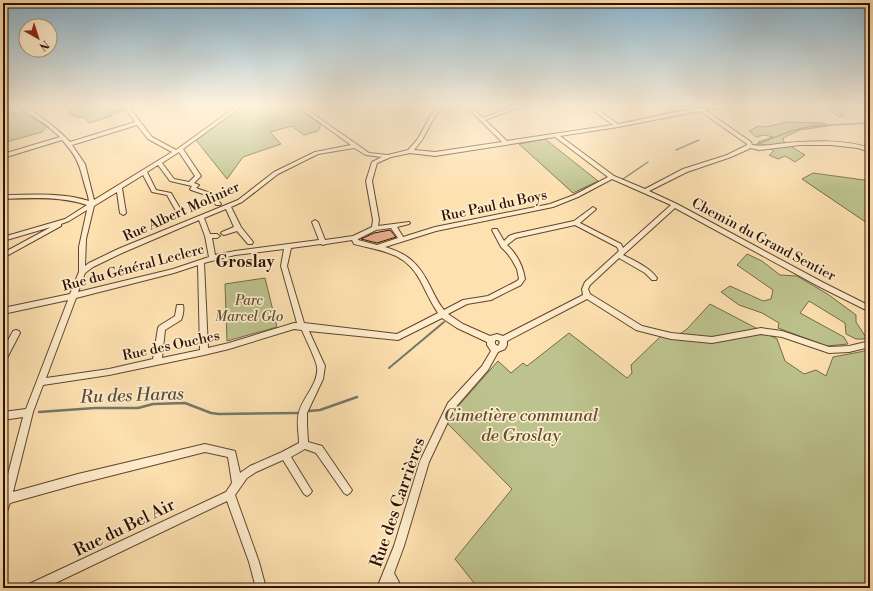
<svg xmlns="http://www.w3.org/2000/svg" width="873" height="591" viewBox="0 0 873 591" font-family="'Libre Bodoni',serif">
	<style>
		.green { fill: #bdc38e; stroke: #756a47 }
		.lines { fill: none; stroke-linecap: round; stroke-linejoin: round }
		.stream-far2 { stroke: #73786b; stroke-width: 1.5 }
		.stream-far1 { stroke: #73786b; stroke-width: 2 }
		.stream { stroke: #73786b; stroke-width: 2.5 }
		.building { fill: #e9ad8c; stroke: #2d1100 }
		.street-casing { stroke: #61452c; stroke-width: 2 }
		.street { fill: #feeccc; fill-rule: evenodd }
		.rail-casing { stroke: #2d1100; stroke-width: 2.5 }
		.rail { stroke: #feeccc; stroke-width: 1.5; stroke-dasharray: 4.5; stroke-linecap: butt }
		.labels { text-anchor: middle; stroke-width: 3.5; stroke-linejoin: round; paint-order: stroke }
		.street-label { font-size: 14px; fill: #2d1100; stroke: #feeccc }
		.park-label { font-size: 14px; font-style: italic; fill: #5f4f32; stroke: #feeccc }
		.quarter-label { font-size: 16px; font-weight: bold; fill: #2d1100; stroke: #feeccc }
		.near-park-label { font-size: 17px; font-style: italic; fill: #5f4f32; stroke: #feeccc }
		.near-street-label { font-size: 17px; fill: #2d1100; stroke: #feeccc }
		.near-water-label { font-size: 18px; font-style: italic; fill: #564d3e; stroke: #feeccc }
	</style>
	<rect width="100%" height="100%" fill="#fee1b1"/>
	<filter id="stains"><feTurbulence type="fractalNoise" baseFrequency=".005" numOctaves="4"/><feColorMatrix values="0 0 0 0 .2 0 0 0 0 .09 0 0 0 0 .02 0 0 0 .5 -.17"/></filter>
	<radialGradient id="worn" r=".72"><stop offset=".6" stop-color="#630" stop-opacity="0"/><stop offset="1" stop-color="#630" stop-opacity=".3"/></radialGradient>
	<!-- green -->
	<path class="green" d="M77,106H123L125,110L111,114L112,116L89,123L85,117L78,118L77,116H73L70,114V108Z
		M243,106H293L321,124L318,131L304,135L292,126L270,132L281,144L243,157L227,179L196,140Z
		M22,111L47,127L42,132L3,143V116Z
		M786,122L824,123L827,126L800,130L783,138L784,142L805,155L795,162L785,156L778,159L769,155L774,151L758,142L773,137L764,135L756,137L749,131L758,126L766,127Z
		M545,139L598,181L573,193L519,144Z
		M813,173L864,180L870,183V225L802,179Z
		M747,254L762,261L780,275L797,276L829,295L856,315V322L867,339H856L846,334L845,323L809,301L800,313L844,337L848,344L827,346L778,328L779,323L762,313L739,305L721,292L730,286L763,301L771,299L773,290L737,265Z
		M265,278L277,327L227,341L225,284Z
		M710,304L777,339L785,361L804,374L816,370L826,376L833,357L870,350V588H478L455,559L512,489L445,421L498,361L511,373L523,363L527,366L569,333L627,378L632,373L631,365L661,336L675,337L687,329Z"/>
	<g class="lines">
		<!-- stream-far2 -->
		<path class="stream-far2" d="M755,145L791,131L812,126L870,123
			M676,150L699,140
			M623,179L648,162"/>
		<!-- stream-far1 -->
		<path class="stream-far1" d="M389,368L444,322"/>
		<!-- stream -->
		<path class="stream" d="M309,411L320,410L357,397
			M39,412L95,408H138L153,404L185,403L211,413L219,414L298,413"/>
	</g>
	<!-- building -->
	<path class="building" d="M390,230L396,237L377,243L361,239L374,233Z"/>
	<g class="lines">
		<!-- street casing -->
		<g class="street-casing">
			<path id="street" d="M18,106C31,106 61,132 70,142L135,122L125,108L129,107L152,137L176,150L237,106H242L183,149L201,176L194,183L199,185L196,188L213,194L221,204L220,205H216L209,196L191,190L190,189L192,186L170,181L158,165L147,172L156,190L171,193L181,210L180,211H176L167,195L152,192L143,175L122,188L126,213L125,214L123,215L120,213L117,192L94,206L86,239L85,266L89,263L118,249L238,200L274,172L315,152L351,145L297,106H302L369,153L388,155L408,150L417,140L431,115L440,106H444L435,116L422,140L414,150L435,152L502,142L466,106H470L483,118L514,106H520V107L485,120L507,141L613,125L587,106H592L618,124C655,117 693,106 730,106L728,107L705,110L751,142L752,145C763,147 775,144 786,143C814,141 843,139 870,148V152L858,148L831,145H800L759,150L751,148L731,157L687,172L649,191L677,204L824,283L870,306V312L820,287L675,208L623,255C635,261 649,267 657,278L656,280H652L645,273L619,258L590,285L588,289L590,294L642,326L671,333L712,337L761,328L782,331L829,347L849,346L870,341V347L849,352L829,353L782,337L761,334L712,343L671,339L636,330L587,299L507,341V345L505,349L498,352L488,370L454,409L429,462L404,546L394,573L402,588H391L389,584L387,588H377L394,546L420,461L448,403L482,366L491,351L487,345V342L457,328L442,318L398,340L309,331L325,366L323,379L307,413V425L308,442L322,446L352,490L350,493L347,495L344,493L316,453L305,449L291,457L310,488L312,491L310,494L307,496L304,494L283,460L256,472L247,478L235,495L259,562L266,588H256L249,562L227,501L45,588H28L29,584L226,492L232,483L228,457L205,452L78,484L10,503L6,514L3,516V493L23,417L3,420V412L26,409L68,300L3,314V308L70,294L79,272V247L87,210L69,221L61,224V226L3,258V253L51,227L3,241V237L65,219L87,205C60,196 31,198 3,199V195C31,195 61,192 89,201C88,194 85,187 83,179C79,162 74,153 62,140L3,158V154L60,137L45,124ZM700,111L747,144V145L727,155L683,169L645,189L614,176L560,136L618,127ZM137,125L148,139L172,152L94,200L85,164L72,145ZM555,137L608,177L574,195L550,204L435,227L403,237L397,227L409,224L410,223L409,222L378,226L379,220L372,181L377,163L391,157L410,153L435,156ZM354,148L366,155L382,157L372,162L366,181L373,220L372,227L353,236L325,240L318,222L315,220L312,222L319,240L235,251L215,255L212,238H217L220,236L217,234H210L204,218L226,209L234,227L222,232L221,233L222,234L224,235L237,231L248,244H252L253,242L241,227L231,207L242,202L278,174L318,154ZM179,152L195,176L189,182L174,179L162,163ZM612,179L671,205L623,248L621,244L580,223L595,210L596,209L593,207L574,221L514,234L509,236L504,241L497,229H493L492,230L501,247L507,253L512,260L517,269L519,279L517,281L488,296L463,300L444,310C438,303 434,294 430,286C419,264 409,254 385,247L436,231L553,207L578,197ZM199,220L205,236L209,257L173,269L78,292L85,273L93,267L122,253ZM575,225L617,247L619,251L585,282L582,289L583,295L503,336L497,334L490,336L463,324L448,314L467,304L491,300L521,285L525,279C523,266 517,254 507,245L516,238ZM391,228L398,238L377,245L358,240V239L376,230ZM352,240L354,244C381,251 405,252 420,280C426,291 431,303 438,313L397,334L304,323L287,266L291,248L321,244L323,245L326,244ZM284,249L281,266L297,323H294L229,343L208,348L204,263L235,255ZM198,265L200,350L162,358L165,330L181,320C183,316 184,309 183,305H177L175,316L159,326L158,328L153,359L109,369L46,378L76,298L174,273ZM294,329L302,330C305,338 316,359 317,367C319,383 303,397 299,412C296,422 299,433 299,443L282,452L250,466L240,473L235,451L205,444L78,474L13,492L33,412L43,385L109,375L204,355L229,349ZM496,340H498L500,342L498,346L495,344V341Z
				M824,106H829L843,115L839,116Z
				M16,330L19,331L20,333L6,360L3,361V350L13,331Z"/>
		</g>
		<!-- street -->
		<use href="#street" class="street"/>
		<!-- rail casing -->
		<g class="rail-casing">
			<path id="rail" d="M3,112L12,106"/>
		</g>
		<!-- rail -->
		<use href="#rail" class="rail"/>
	</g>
	<!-- sky -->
	<linearGradient id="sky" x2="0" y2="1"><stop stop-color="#8bb7d2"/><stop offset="0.56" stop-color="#fff2dc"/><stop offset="1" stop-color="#fff2dc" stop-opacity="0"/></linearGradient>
	<rect width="873" height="189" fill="url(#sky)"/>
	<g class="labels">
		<!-- street labels -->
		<g class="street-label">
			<text transform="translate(494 205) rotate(-12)" y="5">Rue Paul du Boys</text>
			<text transform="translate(181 211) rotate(-24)" y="5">Rue Albert Molinier</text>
			<text transform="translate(764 239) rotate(28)" y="5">Chemin du Grand Sentier</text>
			<text transform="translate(133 267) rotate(-15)" y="5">Rue du Général Leclerc</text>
			<text transform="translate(171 345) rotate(-12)" y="5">Rue des Ouches</text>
		</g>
		<!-- park labels -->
		<g class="park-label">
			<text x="249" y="305">Parc<tspan x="249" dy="16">Marcel Glo</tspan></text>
		</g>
		<!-- quarter labels -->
		<g class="quarter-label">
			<text x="245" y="267">Groslay</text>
		</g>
		<!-- near-park labels -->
		<g class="near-park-label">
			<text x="521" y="421">Cimetière communal<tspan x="521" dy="20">de Groslay</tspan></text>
		</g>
		<!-- near-street labels -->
		<g class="near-street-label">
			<text transform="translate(397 502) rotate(-71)" y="6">Rue des Carrières</text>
			<text transform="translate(124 527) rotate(-26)" y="6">Rue du Bel Air</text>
		</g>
		<!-- near-water labels -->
		<g class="near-water-label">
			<text transform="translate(132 395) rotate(-2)" y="6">Ru des Haras</text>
		</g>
	</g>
	<!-- margin -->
	<rect width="873" height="591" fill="none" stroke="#fee1b1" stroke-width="16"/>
	<rect x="4" y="4" width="865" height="583" fill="none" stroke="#2d1100" stroke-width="2"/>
	<rect x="8" y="8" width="857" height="575" fill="none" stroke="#2d1100"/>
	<!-- north arrow -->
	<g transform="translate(38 38) rotate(141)"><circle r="19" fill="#feeccc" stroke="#aa947a"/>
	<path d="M0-3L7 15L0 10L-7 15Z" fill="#8f2418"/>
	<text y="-6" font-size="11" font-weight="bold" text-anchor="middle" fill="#2d1100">N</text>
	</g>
	<rect width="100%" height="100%" filter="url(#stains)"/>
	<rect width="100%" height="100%" fill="url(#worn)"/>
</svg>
